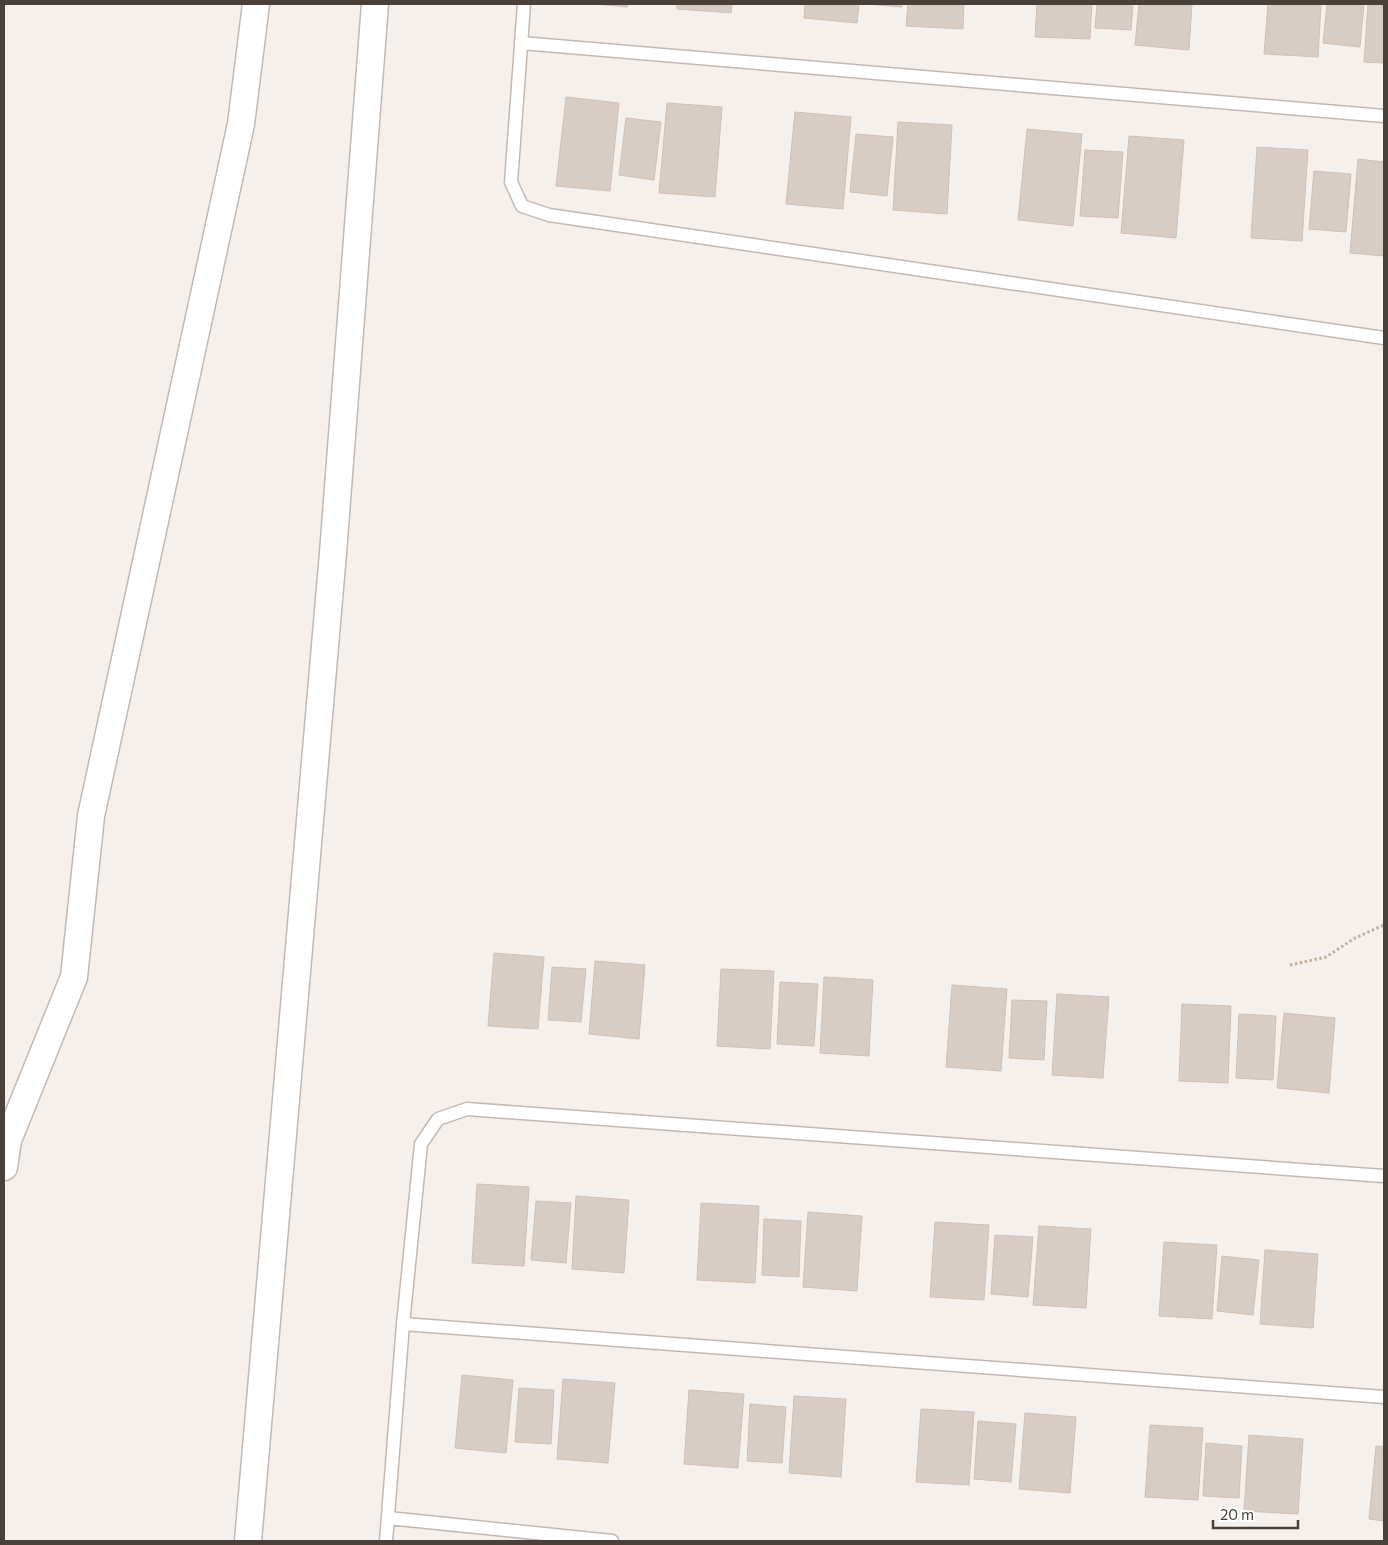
<svg xmlns="http://www.w3.org/2000/svg" width="1388" height="1545" viewBox="0 0 1388 1545" font-family="Commissioner,sans-serif">
	<style>
		.building { fill: #d8cdc5; stroke: #d0c0b6 }
		.lines { fill: none; stroke-linecap: round; stroke-linejoin: round }
		.service-casing { stroke: #c3b9b2; stroke-width: 15 }
		.minor-casing { stroke: #c3b9b2; stroke-width: 29 }
		.path { stroke: #c0afa1; stroke-width: 3; stroke-dasharray: 2.5 2.5; stroke-linecap: butt }
		.service { stroke: #fff; stroke-width: 12 }
		.minor { stroke: #fff; stroke-width: 26 }
	</style>
	<rect width="100%" height="100%" fill="#f5f0ec"/>
	<!-- building -->
	<path class="building" d="M597,4H628L627,7Z
		M677,4H732L731,13L677,9Z
		M805,4H859L857,23L804,18Z
		M866,4H902V7Z
		M908,4H964L963,29L906,26Z
		M1037,4H1092L1090,39L1035,37Z
		M1097,4H1133L1131,30L1095,28Z
		M1139,4H1192L1189,50L1135,45Z
		M1268,4H1321L1318,57L1264,54Z
		M1327,4H1364L1360,47L1323,43Z
		M1368,4H1384V63L1364,62Z
		M566,97L619,103L610,191L556,186Z
		M667,103L722,107L715,197L659,193Z
		M795,112L851,117L843,209L786,204Z
		M626,118L661,122L654,180L619,175Z
		M898,122L952,125L947,214L893,210Z
		M1027,129L1082,134L1073,226L1018,220Z
		M856,134L893,137L887,196L850,192Z
		M1129,136L1184,140L1176,238L1121,233Z
		M1257,147L1308,150L1302,241L1251,238Z
		M1085,150L1123,152L1118,218L1080,216Z
		M1358,159L1384,162V256L1350,253Z
		M1314,171L1351,174L1346,232L1309,229Z
		M494,953L544,957L538,1029L488,1026Z
		M595,961L645,965L639,1039L589,1034Z
		M552,967L586,969L581,1022L548,1020Z
		M721,969L774,971L770,1049L717,1046Z
		M824,977L873,980L869,1056L820,1053Z
		M780,982L818,984L814,1046L777,1044Z
		M952,985L1007,989L1001,1071L946,1067Z
		M1057,994L1109,997L1103,1078L1052,1075Z
		M1012,1000L1047,1001L1044,1060L1009,1058Z
		M1182,1004L1231,1006L1228,1083L1179,1081Z
		M1284,1013L1335,1018L1329,1093L1277,1088Z
		M1239,1014L1276,1016L1273,1080L1236,1078Z
		M477,1184L529,1187L524,1266L472,1263Z
		M576,1196L629,1200L624,1273L572,1269Z
		M536,1201L571,1203L566,1263L531,1260Z
		M701,1203L759,1206L755,1283L697,1280Z
		M808,1212L862,1216L857,1291L803,1287Z
		M764,1219L801,1221L799,1277L762,1275Z
		M935,1222L989,1225L984,1300L930,1297Z
		M1039,1226L1091,1229L1086,1308L1033,1305Z
		M995,1235L1033,1237L1028,1297L991,1294Z
		M1164,1242L1217,1245L1212,1319L1159,1316Z
		M1265,1250L1318,1254L1313,1328L1260,1324Z
		M1222,1256L1259,1260L1253,1315L1217,1311Z
		M462,1375L513,1380L506,1453L455,1448Z
		M563,1379L615,1383L608,1463L557,1459Z
		M519,1388L554,1390L551,1444L515,1442Z
		M689,1390L744,1394L738,1468L684,1464Z
		M794,1396L846,1399L841,1477L789,1473Z
		M750,1404L786,1407L782,1463L747,1461Z
		M921,1409L974,1412L969,1485L916,1482Z
		M1025,1413L1076,1417L1070,1493L1019,1489Z
		M978,1421L1016,1424L1011,1482L974,1479Z
		M1150,1425L1203,1428L1198,1500L1145,1497Z
		M1249,1435L1303,1439L1298,1514L1244,1511Z
		M1206,1443L1242,1446L1239,1498L1203,1496Z
		M1376,1446L1384,1447V1521L1369,1519Z"/>
	<g class="lines">
		<!-- service casing -->
		<g class="service-casing">
			<path id="service" d="M524,4L511,182L522,206L549,215L1384,338
				M521,43L1384,116
				M403,1324L1384,1397
				M388,1518L612,1541
				M386,1541L403,1324L421,1144L438,1119L467,1109L1384,1176"/>
		</g>
		<!-- minor casing -->
		<g class="minor-casing">
			<path id="minor" d="M4,1167L8,1140L74,977L91,816L241,124L256,4
				M248,1541L333,553L375,4"/>
		</g>
		<!-- path -->
		<path class="path" d="M1290,965L1326,957L1355,938L1384,925"/>
		<!-- service -->
		<use href="#service" class="service"/>
		<!-- minor -->
		<use href="#minor" class="minor"/>
	</g>
	<!-- border -->
	<rect width="1388" height="1545" fill="none" stroke="#49403a" stroke-width="10"/>
	<!-- scale -->
	<path d="M1213 1520v8h85v-8" fill="none" stroke="#49403a" stroke-width="2.5"/>
	<text x="1220" y="1520" font-size="15" fill="#49403a" stroke="#ffffff" stroke-width="4" paint-order="stroke">20 m</text>
</svg>
